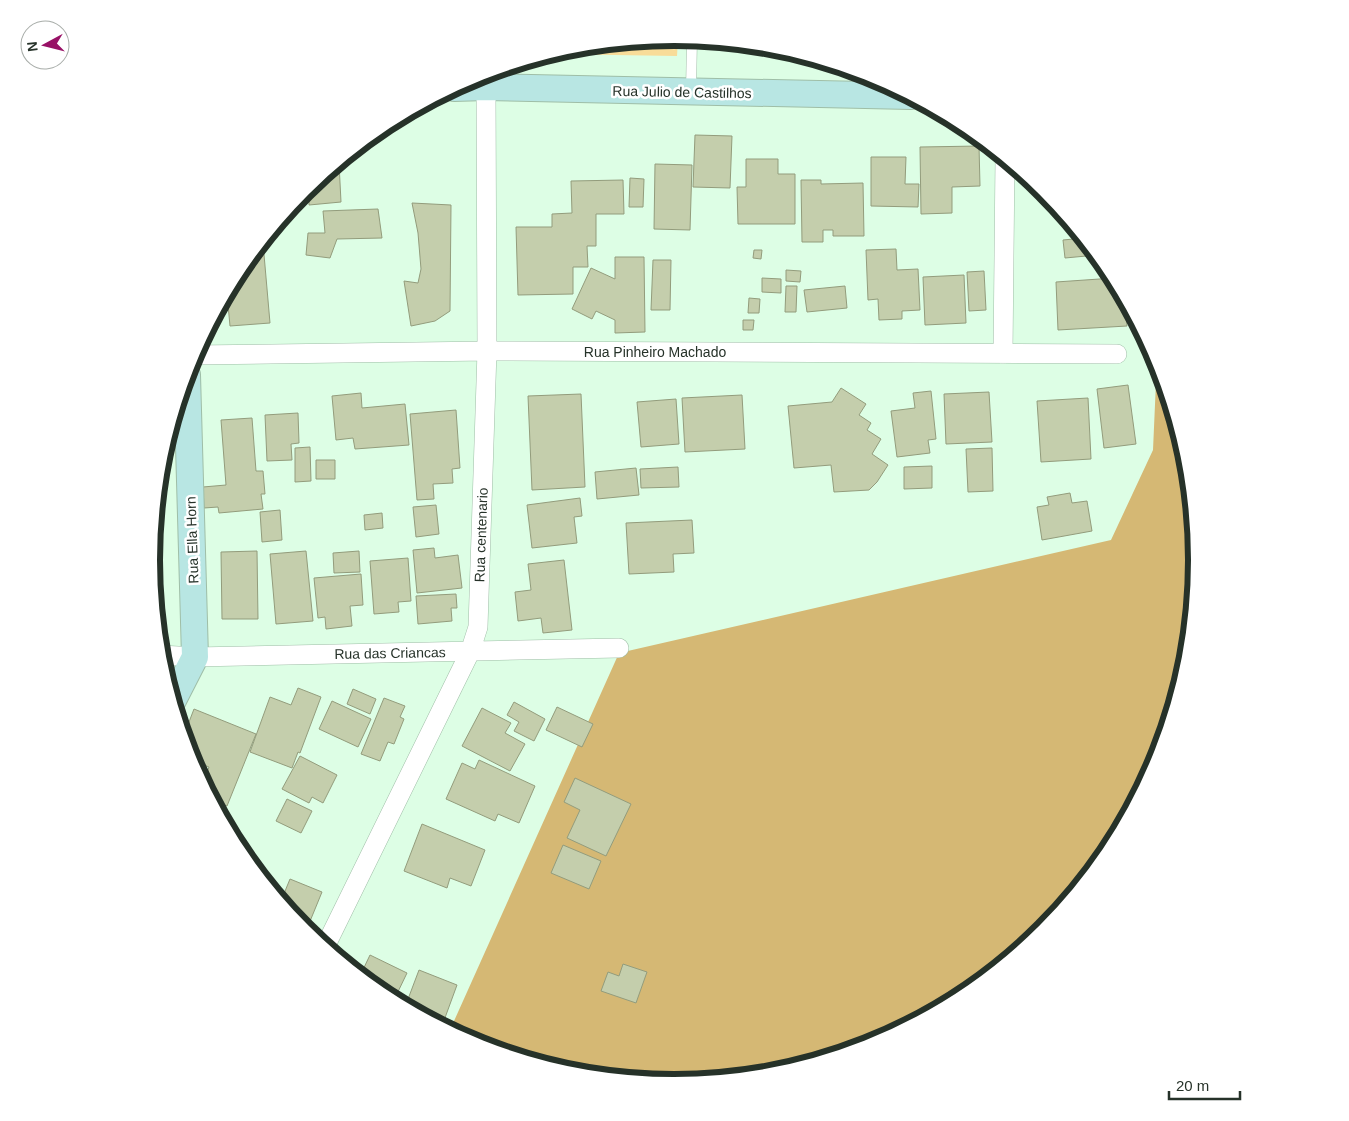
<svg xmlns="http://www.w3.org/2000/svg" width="1349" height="1121" viewBox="0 0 1349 1121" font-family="Helvetica,sans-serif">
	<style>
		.green { fill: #f8dc99 }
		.forest { fill: #d5b874 }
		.building { fill: #c4ceac; stroke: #939c7c }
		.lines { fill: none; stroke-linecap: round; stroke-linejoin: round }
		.lane-casing { stroke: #9fbea7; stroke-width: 11 }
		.street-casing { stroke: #9fbea7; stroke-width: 20 }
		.secondary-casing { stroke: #9fbea7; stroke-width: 28 }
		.lane { stroke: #fff; stroke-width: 10 }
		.street { stroke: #fff; stroke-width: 19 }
		.secondary { stroke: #b8e6e3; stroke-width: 26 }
		.labels { text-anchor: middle; stroke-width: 5; stroke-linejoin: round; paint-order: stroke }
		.street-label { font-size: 14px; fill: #263229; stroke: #fff }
		.rim { fill: none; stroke: #263229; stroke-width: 6 }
	</style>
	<rect width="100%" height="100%" fill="#ddfee5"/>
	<!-- green -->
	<path class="green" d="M675,38H678L677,56L551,54L573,47Z"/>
	<!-- forest -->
	<path class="forest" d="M1157,359L1188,459L1197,561L1187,663L1158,761L1109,851L1044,931L965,996L874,1044L776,1074L674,1083L572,1073L474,1044L450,1030L619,653L1111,540L1153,450Z"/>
	<!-- building -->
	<path class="building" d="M695,135L732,136L730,188L693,187Z
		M979,146L980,186L952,187V213L921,214L920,147Z
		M871,157H906L905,184H919L918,207L871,206Z
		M746,159H778V174H795V224H738L737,187H746Z
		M339,163L341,202L309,205V198L298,199L305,190Z
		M655,164L692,165L690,230L654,229Z
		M630,178L644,179L643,207H629Z
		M623,180L624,214H596V246H587L588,267H573V294L518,295L516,227H552V214L572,213L571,181Z
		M801,180H821V184L863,183L864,236H833V230H823V242H802Z
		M412,203L451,205L450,311L435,321L411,326L404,281L418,283L421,269L418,233Z
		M378,209L382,238L337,239L330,258L306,255L308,233H325L323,211Z
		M1084,238L1097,255L1065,258L1063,240Z
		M261,243H263L270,323L230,326L227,294L240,270Z
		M896,249L897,270L918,269L920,310L902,311V319L879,320L878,299L868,300L866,250Z
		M754,250H762L761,259L753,258Z
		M615,257H644L645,332L615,333V320L596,311L592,319L572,309L591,268L615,279Z
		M653,260H671L670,310H651Z
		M786,270L801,271L800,282L786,281Z
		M984,271L986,310L969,311L967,272Z
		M964,275L966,323L925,325L923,277Z
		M762,278L781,279V293L762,292Z
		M1114,278L1116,283L1117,302L1125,301L1127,326L1058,330L1056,282Z
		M786,286H797L796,312H785Z
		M845,286L847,308L807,312L804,290Z
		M749,298L760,299L759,313H748Z
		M743,320H754L753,330H743Z
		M1128,385L1136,444L1104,448L1097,389Z
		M841,388L866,404L859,415L871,423L867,430L881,439L872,454L888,465L877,482L869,490L834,492L831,465L794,468L788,406L832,402Z
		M931,391L936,439L928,440L930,453L897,457L891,411L915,408L913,393Z
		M989,392L992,442L946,444L944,394Z
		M361,393L362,408L405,404L409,445L355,449L353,438L336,440L332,396Z
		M581,394L585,487L532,490L528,396Z
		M742,395L745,449L685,452L682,398Z
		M1088,398L1091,459L1041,462L1037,401Z
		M676,399L679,444L641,447L637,402Z
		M456,410L460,468L452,469L453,483L433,484L434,499L417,500L410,414Z
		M298,413L299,443L291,444L292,460L267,461L265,415Z
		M252,418L256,471H263L265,494H261L263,509L219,513L218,507L204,508L203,487L226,485L221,420Z
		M310,447L311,481L295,482V448Z
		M992,448L993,491L968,492L966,449Z
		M316,460H335V479H316Z
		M932,466V488L904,489V467Z
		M678,467L679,487L641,488L640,469Z
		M636,468L639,495L597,499L595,472Z
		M1070,493L1072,503L1087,501L1092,531L1042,540L1037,507L1049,505L1047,497Z
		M580,498L582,516L574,517L577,543L532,548L527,505Z
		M436,505L439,534L416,537L413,507Z
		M280,510L282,540L262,542L260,512Z
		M382,513L383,528L365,530L364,515Z
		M692,520L694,553L673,554L674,572L629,574L626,523Z
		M434,548L435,558L458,555L462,588L417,593L413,550Z
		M257,551L258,619H222L221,552Z
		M306,551L313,621L276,624L270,554Z
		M359,551L360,572L334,573L333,553Z
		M408,558L411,601L398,602L399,612L374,614L370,561Z
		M564,560L572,630L543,633L541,618L518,621L515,592L531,590L528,564Z
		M361,574L363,605L350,606L352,626L326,629L325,617L318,618L314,578Z
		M456,594L457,608H451L452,621L418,624L416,596Z
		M298,688L321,697L300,753L298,752L292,768L250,752L270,697L291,705Z
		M353,689L376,699L370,714L347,704Z
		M384,698L405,706L400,717L404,719L394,744L388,742L380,761L361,754Z
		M332,701L371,719L358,747L319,729Z
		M514,702L545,719L534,741L514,731L519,722L507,715Z
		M557,707L593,724L582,747L546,730Z
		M482,708L511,723L505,733L525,744L510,771L462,746Z
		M194,709L256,734L227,806L212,800L203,783L209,767L191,760L184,735Z
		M300,756L337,775L323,803L312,797L309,803L282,789Z
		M479,760L535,786L519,823L498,814L495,821L446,799L462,763L475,769Z
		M575,778L631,804L606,856L567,838L580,810L564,802Z
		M287,799L312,811L301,833L276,821Z
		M422,824L485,850L471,886L450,878L447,888L404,871Z
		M563,845L601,861L589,889L551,873Z
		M290,879L322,892L306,931L281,901Z
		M370,955L407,973L394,1000L384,995L360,976Z
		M623,964L647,972L636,1003L601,991L608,972L619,976Z
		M419,970L457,985L442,1026L405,1007Z"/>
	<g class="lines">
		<!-- lane casing -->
		<g class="lane-casing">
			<path id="lane" d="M691,91L692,39"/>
		</g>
		<!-- street casing -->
		<g class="street-casing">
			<path id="street" d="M1003,354L1005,158
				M194,355L487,351L1117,354
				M161,655L195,657L619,648
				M325,947L470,652L478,627L487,351L486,87"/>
		</g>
		<!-- secondary casing -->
		<g class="secondary-casing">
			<path id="secondary" d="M454,88L486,87L911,96
				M173,700L195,657L187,375"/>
		</g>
		<!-- lane -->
		<use href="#lane" class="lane"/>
		<!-- street -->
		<use href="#street" class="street"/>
		<!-- secondary -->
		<use href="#secondary" class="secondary"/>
	</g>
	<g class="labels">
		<!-- street labels -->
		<g class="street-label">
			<text transform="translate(682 92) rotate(1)" y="5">Rua Julio de Castilhos</text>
			<text x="655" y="357">Rua Pinheiro Machado</text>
			<text transform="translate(481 535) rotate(-88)" y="5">Rua centenario</text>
			<text transform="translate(192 540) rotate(-92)" y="5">Rua Ella Horn</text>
			<text transform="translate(390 653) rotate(-1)" y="5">Rua das Criancas</text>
		</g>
	</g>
	<!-- crop -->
	<path d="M0 0H1349V1121H0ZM160 560a514 514 0 1 1 1028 0a514 514 0 1 1-1028 0Z" fill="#fff" fill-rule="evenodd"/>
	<path class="rim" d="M160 560a514 514 0 1 1 1028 0a514 514 0 1 1-1028 0Z"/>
	<!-- north arrow -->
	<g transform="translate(45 45) rotate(263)"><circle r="24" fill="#ffffff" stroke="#a8ada9"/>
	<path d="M0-4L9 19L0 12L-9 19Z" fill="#981166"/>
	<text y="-8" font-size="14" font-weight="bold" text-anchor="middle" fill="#263229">N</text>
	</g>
	<!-- scale -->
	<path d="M1169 1091v8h71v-8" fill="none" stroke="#263229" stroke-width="2.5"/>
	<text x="1176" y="1091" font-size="15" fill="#263229" stroke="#ffffff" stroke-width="4" paint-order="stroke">20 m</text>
</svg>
